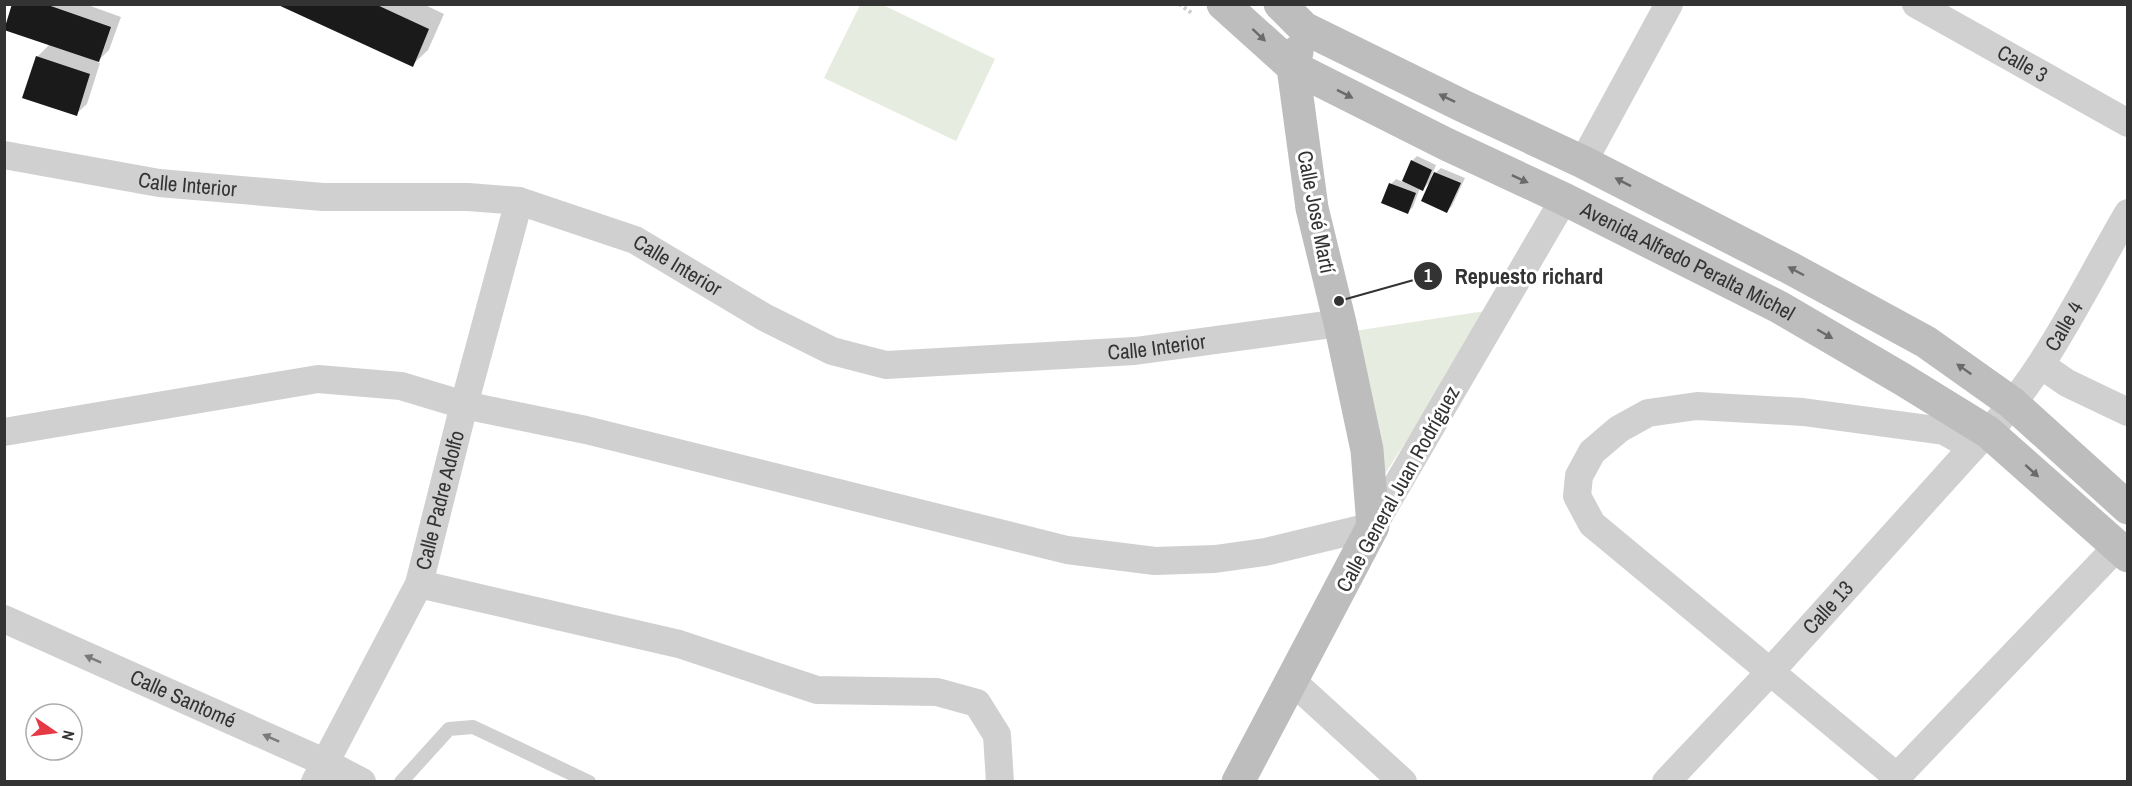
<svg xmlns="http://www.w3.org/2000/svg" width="2132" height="786" viewBox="0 0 2132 786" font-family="'Archivo Narrow',sans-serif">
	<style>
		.green { fill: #e6ecdf }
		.shadow { fill: #0003 }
		.building { fill: #1a1a1a }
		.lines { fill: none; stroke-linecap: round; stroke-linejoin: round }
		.path { stroke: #cdcdcd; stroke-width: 4; stroke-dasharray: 3 3; stroke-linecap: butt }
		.lane { stroke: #d0d0d0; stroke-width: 14 }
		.street { stroke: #d0d0d0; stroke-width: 28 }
		.secondary { stroke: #bdbdbd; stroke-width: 33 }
		.oneway { fill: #6a6a6a }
		.oneway2 { fill: #7a7a7a }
		.labels { text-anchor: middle; stroke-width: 6; stroke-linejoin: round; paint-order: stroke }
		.street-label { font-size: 21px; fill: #333; stroke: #fff }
		.leader { fill: none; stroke: #333; stroke-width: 2 }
		.callout-dot { fill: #333; stroke: #fff; stroke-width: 2 }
		.mark-label { font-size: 18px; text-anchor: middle; font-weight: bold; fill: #fff }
		.callout-label { font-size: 22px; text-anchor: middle; font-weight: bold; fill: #333; stroke: #fff; stroke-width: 6; stroke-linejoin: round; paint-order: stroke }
	</style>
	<rect width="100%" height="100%" fill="#fff"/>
	<!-- green -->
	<path class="green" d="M860,5H883L995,59L956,141L824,78Z
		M1492,310L1375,489L1354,331Z"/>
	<!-- shadow -->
	<path class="shadow" d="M13,4H85L121,17L109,50L97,62L100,63L87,104L76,114L37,57L50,44Z
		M279,4H423L444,14L428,50L412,65Z
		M1417,156L1436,165L1431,177L1441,168L1465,178L1452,206L1447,211L1432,180L1423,189L1420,188L1413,207L1408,212L1383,202L1391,184L1396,179L1403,182L1412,161Z"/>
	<!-- building -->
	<path class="building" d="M12,4H45L111,27L99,62L4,30Z
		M276,4H375L429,29L413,67Z
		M36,56L90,74L77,116L22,98Z
		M1411,160L1432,170L1423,191L1402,181Z
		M1434,172L1461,183L1447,213L1421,201Z
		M1389,183L1416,193L1408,214L1381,203Z"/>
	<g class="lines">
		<!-- path -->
		<path class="path" d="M1179,4L1193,14"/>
		<!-- lane -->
		<path class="lane" d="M401,782L449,729L473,727L589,782"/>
		<!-- street -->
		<g class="street">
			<path id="s1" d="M1916,4L2128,123"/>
			<path id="s2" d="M4,155L159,183L323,197H468L519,201L635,240L764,317L832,351L886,365L1135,351L1340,323"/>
			<path d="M1583,162L1669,4"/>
			<path d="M2041,365L2067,383L2128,412"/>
			<path d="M4,432L318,379L401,386L464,405L586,430L1067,550L1155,561L1215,559L1265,552L1373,526L1564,199"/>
			<path d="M419,584L679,644L817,690L937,692L977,703L997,735L1000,782"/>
			<path id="s3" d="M4,619L324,762L362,782"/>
			<path d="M1292,681L1403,782"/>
			<path d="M1896,776L1592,524L1577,496L1579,476L1592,452L1619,429L1648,413L1697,406L1803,412L1944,431L1973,447"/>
			<path id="s4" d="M315,782L419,584L464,405L519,201"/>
			<path id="s5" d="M1666,782L1770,672L1973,447C2041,383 2081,293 2128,213"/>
			<path d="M1892,782L2117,547"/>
		</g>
		<!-- secondary -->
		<g class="secondary">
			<path id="s6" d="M1223,4L1293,67L1446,144L1564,199L1779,307L1902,379L1988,432L2128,556"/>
			<path d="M1280,4L1304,28L1463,106L1583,162L1792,269L1926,342L2012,403L2128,508"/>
			<path d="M1238,782L1373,526L1367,450L1340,323L1312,208L1293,67L1297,52"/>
		</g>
	</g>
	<!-- one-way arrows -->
	<defs><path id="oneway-solid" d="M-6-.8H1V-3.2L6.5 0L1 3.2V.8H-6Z" transform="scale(1.5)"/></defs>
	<g class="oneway">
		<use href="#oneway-solid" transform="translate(1259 35) rotate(43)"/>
		<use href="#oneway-solid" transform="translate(1345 94) rotate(27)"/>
		<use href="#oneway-solid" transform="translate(1447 98) rotate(-154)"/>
		<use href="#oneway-solid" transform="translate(1520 179) rotate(25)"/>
		<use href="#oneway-solid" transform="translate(1623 182) rotate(-153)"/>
		<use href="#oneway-solid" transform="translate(1796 271) rotate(-152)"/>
		<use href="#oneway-solid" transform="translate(1825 334) rotate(30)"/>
		<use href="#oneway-solid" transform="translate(1964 369) rotate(-145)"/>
		<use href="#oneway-solid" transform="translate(2032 471) rotate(42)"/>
	</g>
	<g class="oneway2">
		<use href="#oneway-solid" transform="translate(93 659) rotate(-156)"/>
		<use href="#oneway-solid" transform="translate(271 738) rotate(-156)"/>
	</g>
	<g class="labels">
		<!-- street labels -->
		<g class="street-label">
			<text dy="7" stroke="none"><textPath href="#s1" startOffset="122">Calle 3</textPath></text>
			<text dy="7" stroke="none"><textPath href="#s2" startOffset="186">Calle Interior</textPath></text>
			<text transform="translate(1316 212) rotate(79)" y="7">Calle José Martí</text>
			<text dy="7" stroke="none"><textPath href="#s6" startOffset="534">Avenida Alfredo Peralta Michel</textPath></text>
			<text dy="7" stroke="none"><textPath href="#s2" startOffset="690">Calle Interior</textPath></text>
			<text dy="7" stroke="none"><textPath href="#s5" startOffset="606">Calle 4</textPath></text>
			<text dy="7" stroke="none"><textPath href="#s2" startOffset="1194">Calle Interior</textPath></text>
			<text transform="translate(1398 489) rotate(-61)" y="7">Calle General Juan Rodríguez</text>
			<text dy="7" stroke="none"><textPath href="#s4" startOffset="310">Calle Padre Adolfo</textPath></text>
			<text dy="7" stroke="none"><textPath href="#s5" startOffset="238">Calle 13</textPath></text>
			<text dy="7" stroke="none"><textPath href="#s3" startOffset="196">Calle Santomé</textPath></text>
		</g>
	</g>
	<!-- callouts -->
	<path class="leader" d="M1339 301L1428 276"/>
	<g class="callout-dot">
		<circle cx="1339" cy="301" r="6"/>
		<circle cx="1428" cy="276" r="15"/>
	</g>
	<g class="mark-label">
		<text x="1428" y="282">1</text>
	</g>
	<g class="callout-label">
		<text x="1529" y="284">Repuesto richard</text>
	</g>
	<!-- border -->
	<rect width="2132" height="786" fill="none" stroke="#333333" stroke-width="12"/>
	<!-- north arrow -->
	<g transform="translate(54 732) rotate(104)"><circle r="28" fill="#ffffff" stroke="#adadad" stroke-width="1.5"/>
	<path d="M0-4.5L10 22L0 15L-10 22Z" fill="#e63946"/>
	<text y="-9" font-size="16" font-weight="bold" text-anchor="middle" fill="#333333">N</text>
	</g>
</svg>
